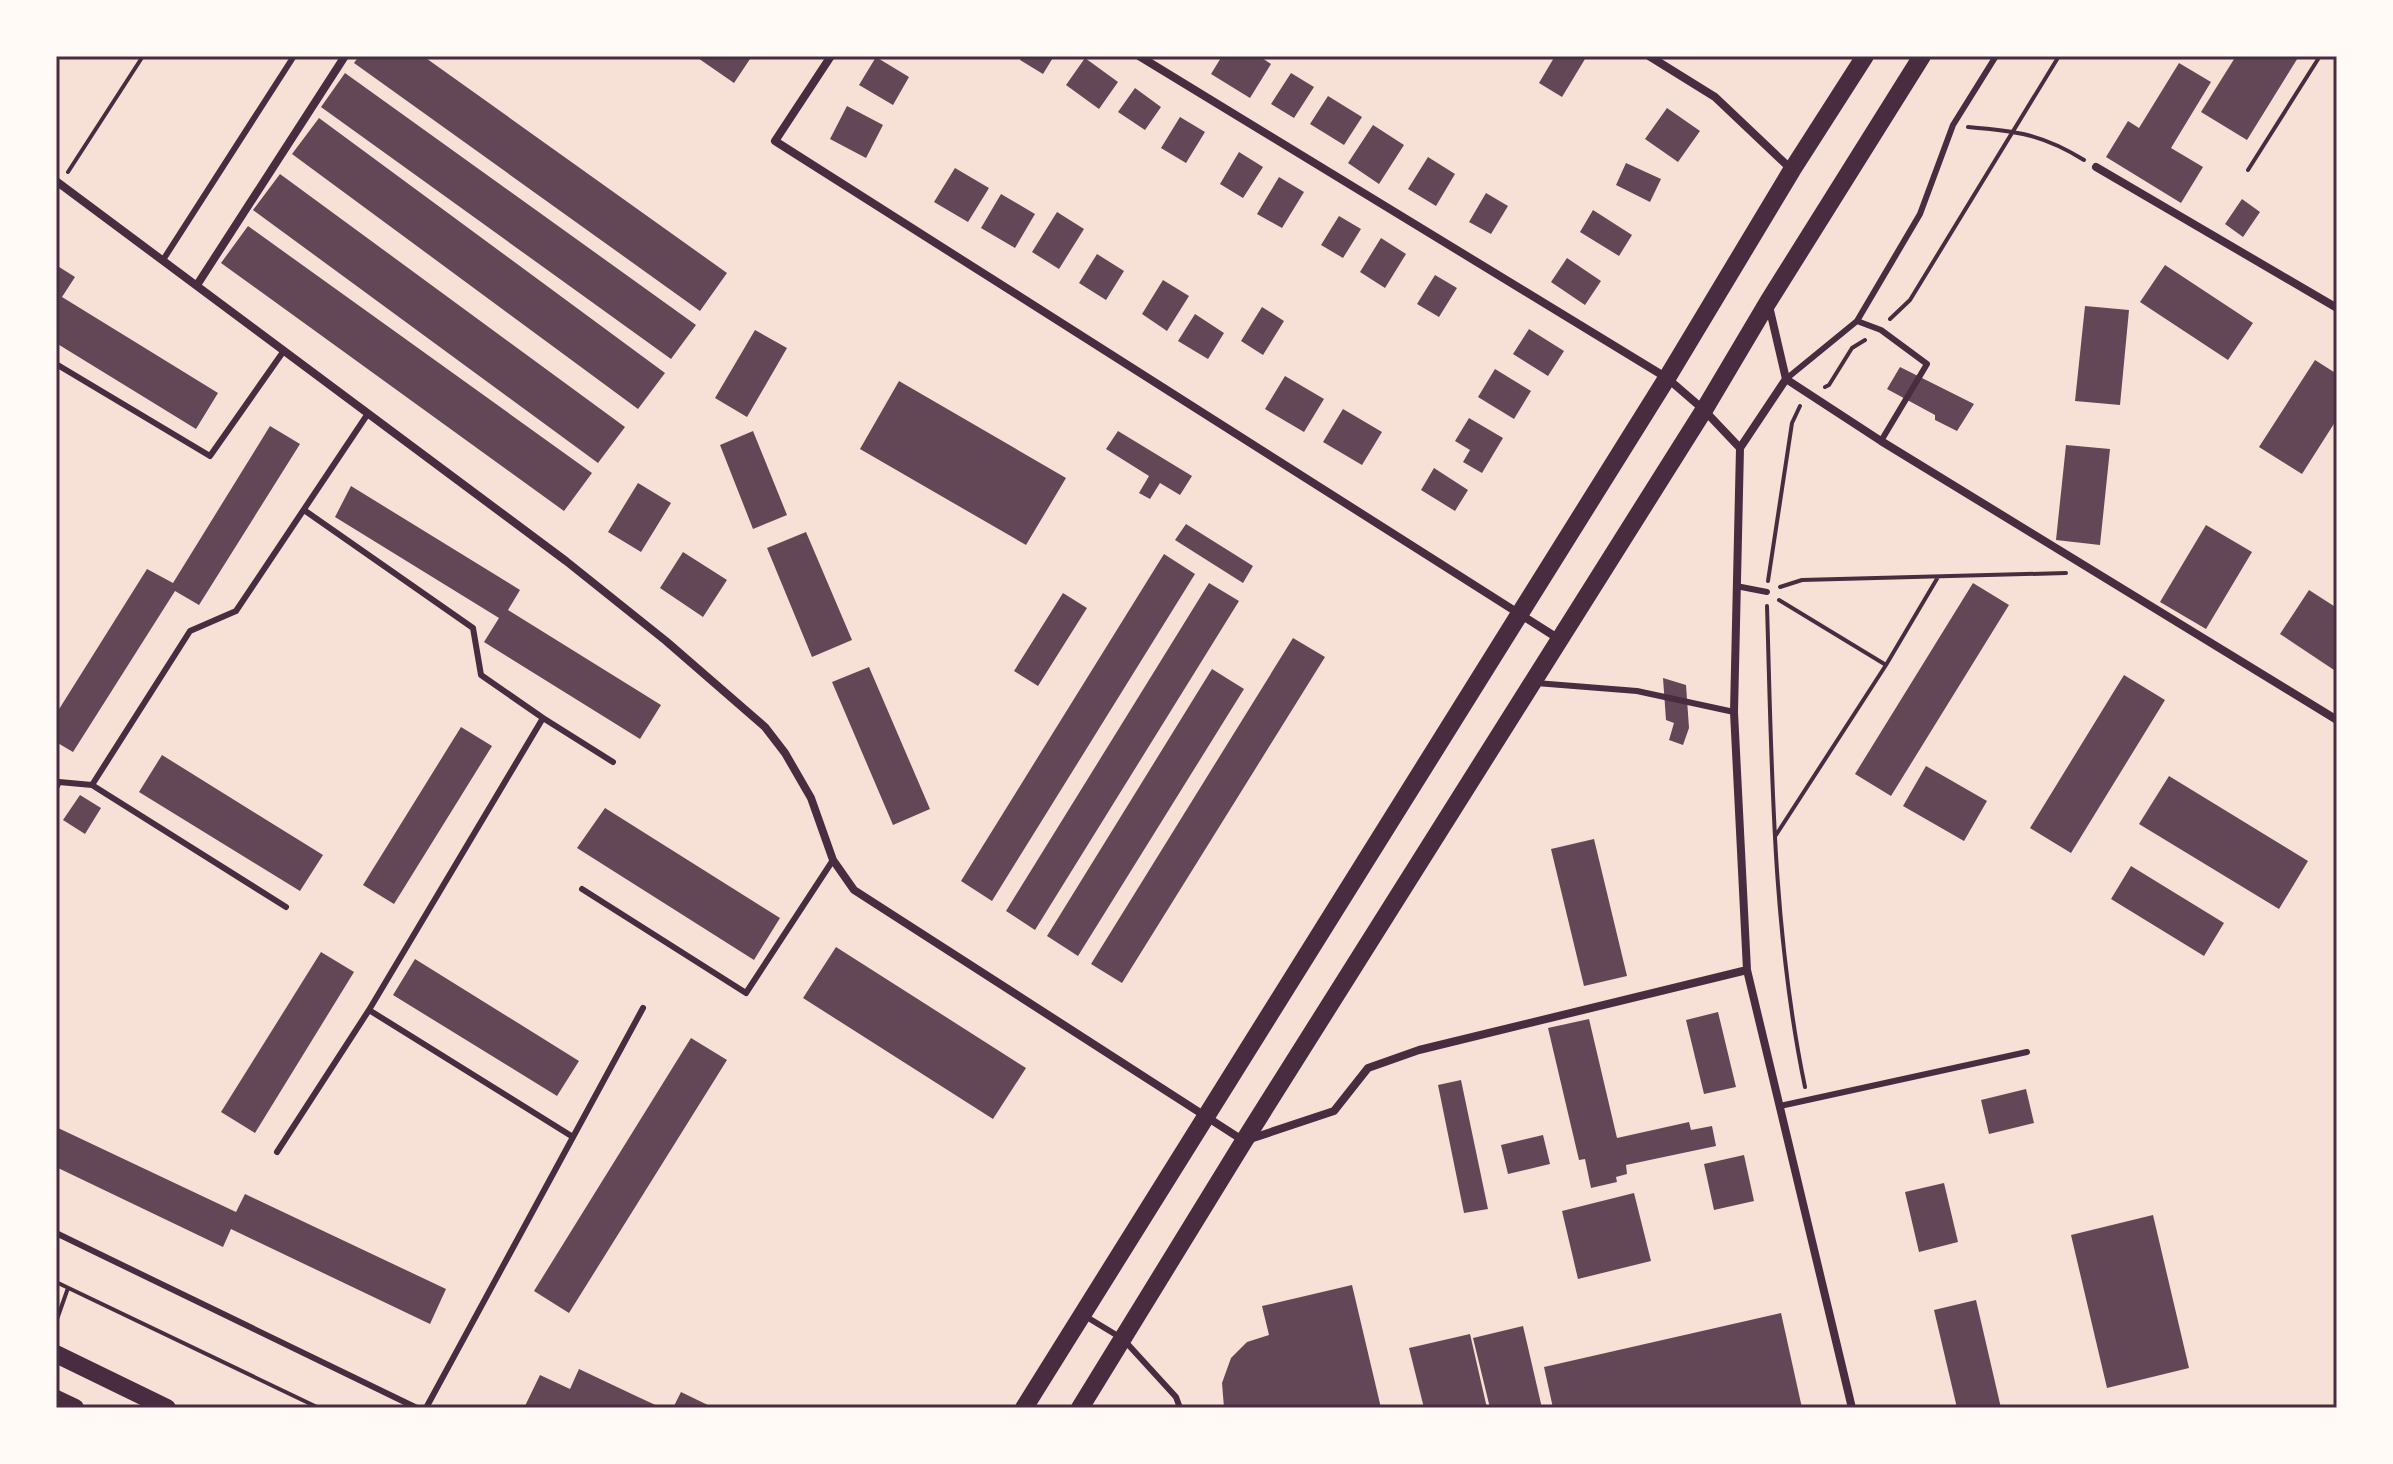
<svg xmlns="http://www.w3.org/2000/svg" width="2393" height="1464" viewBox="0 0 2393 1464" font-family="'Noto Sans',sans-serif">
	<style>
		.building { fill: #644757 }
		.lines { fill: none; stroke-linecap: round; stroke-linejoin: round }
		.path { stroke: #4a2c40; stroke-width: 4 }
		.service { stroke: #4a2c40; stroke-width: 6 }
		.minor { stroke: #4a2c40; stroke-width: 8 }
		.primary { stroke: #4a2c40; stroke-width: 18 }
		.neatline { fill: none; stroke: #4a2c40; stroke-width: 3 }
	</style>
	<rect width="100%" height="100%" fill="#f7e1d7"/>
	<!-- building -->
	<path class="building" d="M359,56H423L727,273L700,311L354,63Z
		M695,56H752L734,83Z
		M1022,56H1054L1043,74L1020,60Z
		M1222,56H1259L1271,64L1250,98L1211,74Z
		M1555,56H1580L1585,59L1562,97L1539,83Z
		M2236,56H2299L2247,140L2201,112Z
		M876,57L909,77L893,105L859,85Z
		M1085,58L1118,82L1099,109L1066,85Z
		M2179,63L2211,82L2171,148L2203,167L2181,203L2106,157L2128,121L2139,128Z
		M345,73L696,325L671,359L321,107Z
		M1291,73L1314,87L1294,118L1271,104Z
		M1135,88L1161,107L1145,130L1118,112Z
		M1328,96L1362,117L1344,145L1310,124Z
		M847,106L883,125L866,158L830,139Z
		M1667,108L1700,131L1678,162L1645,139Z
		M1180,117L1205,132L1186,163L1161,148Z
		M319,118L665,373L638,409L292,154Z
		M1373,125L1404,145L1379,184L1348,163Z
		M1239,152L1263,167L1243,198L1220,184Z
		M1428,157L1455,174L1436,206L1408,189Z
		M1626,163L1661,179L1650,202L1616,185Z
		M955,168L989,188L968,222L934,202Z
		M280,174L625,427L598,463L253,210Z
		M1279,177L1304,192L1282,228L1257,214Z
		M1486,193L1508,206L1491,234L1469,222Z
		M1001,194L1035,214L1015,248L981,228Z
		M2242,199L2260,212L2243,237L2225,224Z
		M1593,210L1632,235L1619,256L1580,232Z
		M1057,212L1084,229L1059,269L1032,252Z
		M1339,216L1361,229L1343,258L1321,245Z
		M248,226L592,473L564,511L221,263Z
		M1381,238L1406,254L1385,288L1360,272Z
		M1097,254L1124,271L1106,300L1079,283Z
		M1567,258L1601,281L1585,305L1551,282Z
		M56,265L75,277L62,297L218,393L196,429L56,343Z
		M2165,265L2253,323L2228,360L2140,302Z
		M1435,275L1457,288L1439,317L1417,304Z
		M1163,280L1189,296L1167,331L1142,314Z
		M2085,306L2129,310L2120,405L2075,401Z
		M1262,307L1284,321L1263,355L1241,341Z
		M1195,314L1224,333L1208,359L1178,341Z
		M1529,329L1564,351L1548,376L1513,354Z
		M755,330L787,348L747,417L715,398Z
		M2315,360L2337,374V419L2302,474L2259,447Z
		M1900,367L1974,404L1957,431L1935,420V415L1887,389Z
		M1495,369L1531,391L1514,419L1478,397Z
		M1285,376L1324,399L1304,432L1265,409Z
		M899,381L1066,478L1026,545L860,449Z
		M1343,409L1382,432L1362,465L1323,442Z
		M1469,418L1503,438L1482,473L1463,462L1470,450L1455,441Z
		M270,426L300,444L199,605L175,591L73,752L56,742V714L147,569L173,583Z
		M753,431L787,515L753,529L720,445Z
		M1118,431L1192,476L1180,495L1160,483L1150,499L1139,493L1149,476L1106,449Z
		M2066,445L2110,449L2100,545L2056,540Z
		M1434,468L1468,490L1455,511L1421,490Z
		M638,483L671,503L641,552L608,532Z
		M351,486L520,590L508,610L661,705L640,739L484,642L499,618L335,517Z
		M1186,524L1253,566L1243,583L1175,540Z
		M2206,525L2252,552L2206,629L2160,602Z
		M806,532L852,640L812,657L767,548Z
		M683,552L727,580L703,617L660,588Z
		M1164,554L1195,574L992,901L961,881Z
		M1209,583L1239,601L1035,930L1006,911Z
		M1973,583L2009,605L1891,796L1855,774Z
		M2309,590L2337,608V672L2280,634Z
		M1063,593L1087,608L1038,686L1014,671Z
		M1293,638L1325,657L1122,983L1091,964Z
		M869,667L930,809L893,825L832,682Z
		M1212,669L1244,689L1078,956L1047,936Z
		M2124,675L2165,700L2071,853L2030,828Z
		M1663,678L1686,685L1689,728L1683,745L1669,740L1674,723L1666,720Z
		M461,727L492,746L394,904L363,885Z
		M162,755L323,855L300,891L139,792Z
		M1926,766L1987,801L1964,841L1903,806Z
		M2169,776L2308,861L2279,909L2139,824Z
		M80,795L101,808L85,834L63,820Z
		M605,808L780,918L754,960L577,848Z
		M1594,839L1627,976L1584,986L1551,849Z
		M2131,866L2224,923L2204,956L2111,899Z
		M836,947L1026,1068L993,1119L803,998Z
		M321,952L354,972L255,1133L221,1112Z
		M415,959L579,1061L557,1096L393,995Z
		M1718,1012L1736,1087L1704,1094L1686,1020Z
		M1589,1019L1617,1138L1689,1122L1691,1130L1712,1126L1716,1146L1626,1165L1627,1174L1616,1177L1617,1182L1591,1188L1585,1159L1579,1160L1548,1028Z
		M691,1038L727,1060L569,1313L534,1291Z
		M1461,1080L1488,1209L1464,1213L1438,1085Z
		M2026,1089L2034,1123L1989,1134L1981,1100Z
		M56,1127L236,1212L245,1194L446,1289L430,1324L231,1229L223,1247L56,1167Z
		M1543,1135L1550,1164L1508,1174L1501,1145Z
		M1744,1155L1754,1201L1714,1210L1704,1164Z
		M1944,1183L1958,1242L1919,1252L1905,1192Z
		M1634,1193L1651,1261L1578,1279L1562,1211Z
		M2153,1215L2189,1368L2107,1388L2071,1235Z
		M1352,1285L1381,1408H1224L1222,1383L1231,1358L1247,1342L1269,1335L1262,1306Z
		M1976,1300L2001,1408H1957L1934,1310Z
		M1781,1313L1802,1408H1553L1544,1367Z
		M1523,1326L1542,1408H1490L1473,1338Z
		M1470,1334L1487,1408H1424L1409,1348Z
		M579,1369L636,1396L662,1408H524L540,1375L570,1389Z
		M681,1392L714,1408H673Z"/>
	<g class="lines">
		<!-- path -->
		<path class="path" d="M1968,127C2016,131 2042,134 2084,160
			M2248,170L2320,56
			M68,172L143,56
			M1890,319L1910,300L2059,56
			M1825,387L1829,385L1852,348L1865,340
			M1768,581L1792,423L1800,406
			M1780,587L1802,580L2066,573
			M1779,600L1886,665
			M1767,606C1772,767 1772,928 1805,1087
			M1776,835L1886,665L1938,577
			M56,1282L319,1408
			M56,1322L68,1288"/>
		<!-- service -->
		<path class="service" d="M163,260L294,56
			M1857,321L1881,330L1927,364L1881,441
			M56,364L210,456L283,352
			M1786,379L1857,321L1920,214L1953,125L1996,56
			M304,510L473,628L481,675L543,718
			M1736,586L1767,592
			M1536,683L1637,691L1734,712
			M92,785L286,907
			M56,788L59,782L92,785L190,631L236,611L367,415
			M582,889L746,993L833,860
			M369,1010L543,718L613,762
			M1780,1106L2027,1052
			M277,1152L369,1010L573,1137
			M56,1233L417,1408
			M1085,1316L1123,1339L1176,1397L1180,1408
			M426,1408L643,1008"/>
		<!-- minor -->
		<path class="minor" d="M831,56L775,141L1559,639
			M1139,56L1667,378L1704,410L1740,448L1734,712L1747,970L1852,1408
			M1649,56L1715,97L1792,170
			M2096,167L2337,308
			M56,181L566,561L666,641L765,727L785,753L811,798L833,860L854,890L1244,1141L1334,1111L1368,1068L1419,1050L1747,970
			M197,285L345,56
			M1769,306L1786,379L1881,441L2337,720
			M1740,448L1786,379"/>
		<!-- primary -->
		<path class="primary" d="M56,1354L167,1408
			M56,1399L75,1408
			M1024,1408L1667,378L1792,170L1865,56
			M1080,1408L1244,1141L1704,410L1768,302L1922,56"/>
	</g>
	<!-- border -->
	<rect width="2393" height="1464" fill="none" stroke="#fffaf5" stroke-width="116"/>
	<rect x="58" y="58" width="2277" height="1348" class="neatline"/>
</svg>
